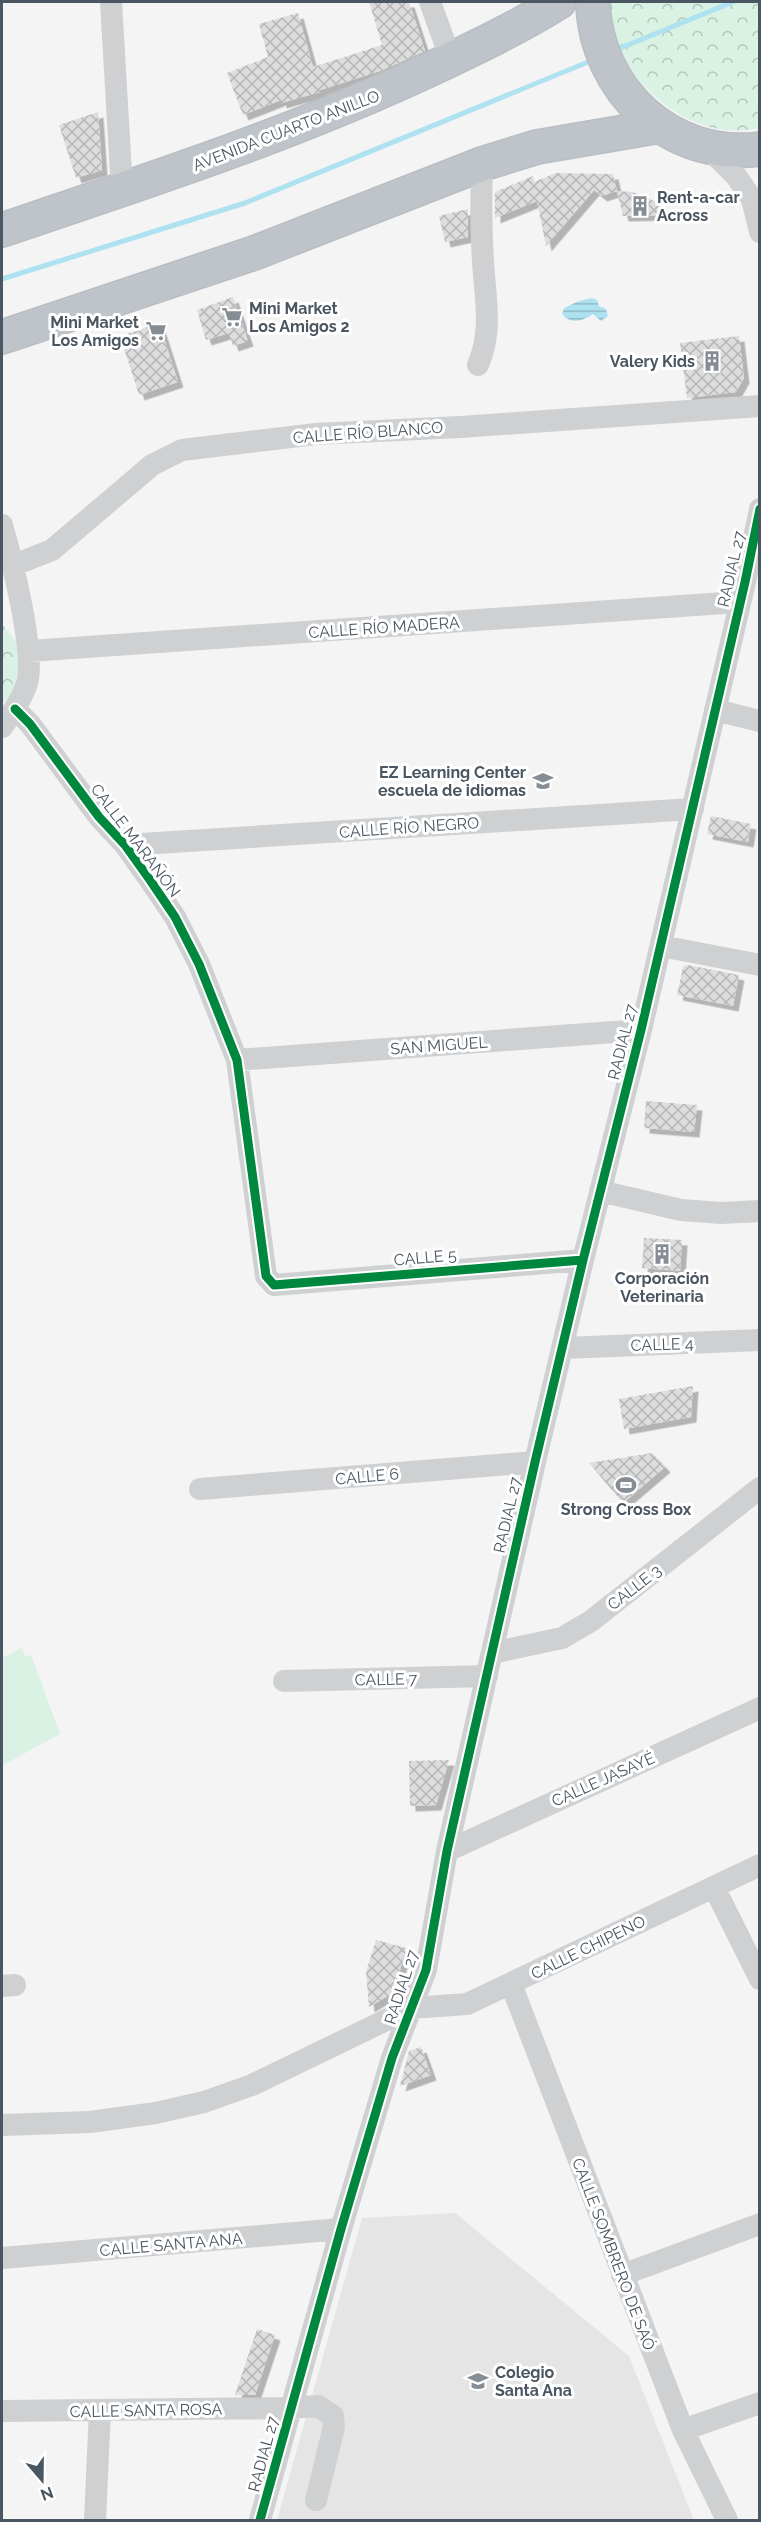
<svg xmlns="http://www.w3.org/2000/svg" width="761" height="2522" viewBox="0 0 761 2522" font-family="Raleway,sans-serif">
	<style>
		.education { fill: #e6e5e6 }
		.grass { fill: #d9f2e3 }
		.park { fill: url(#park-crowns) }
		.water { fill: url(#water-rules) }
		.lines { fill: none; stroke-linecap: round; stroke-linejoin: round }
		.stream { stroke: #aee2f0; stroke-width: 5 }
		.building { fill: url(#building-cross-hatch); filter: url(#shadow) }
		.highway-casing { stroke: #b9bec3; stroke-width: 36 }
		.minor { stroke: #ced0d2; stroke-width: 22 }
		.highway { stroke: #bec4c9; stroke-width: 33 }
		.cycleway-casing { stroke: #fff; stroke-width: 13 }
		.cycleway { stroke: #00873e; stroke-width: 9 }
		.labels { text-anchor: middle; stroke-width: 6; stroke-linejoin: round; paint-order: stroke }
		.street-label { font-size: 16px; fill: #4a5661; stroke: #fff }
		.poi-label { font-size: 16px; font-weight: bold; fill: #4a5661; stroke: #fff; text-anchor: start }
	</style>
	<defs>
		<pattern id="park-crowns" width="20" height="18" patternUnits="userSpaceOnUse" patternTransform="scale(1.5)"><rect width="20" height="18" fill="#d9f2e3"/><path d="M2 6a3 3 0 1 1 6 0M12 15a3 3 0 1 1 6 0" fill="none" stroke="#b2c7bb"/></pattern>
		<pattern id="water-rules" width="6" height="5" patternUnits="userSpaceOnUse" patternTransform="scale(1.5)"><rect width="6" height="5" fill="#aee2f0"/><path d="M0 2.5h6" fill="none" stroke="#90bac6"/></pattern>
		<pattern id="building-cross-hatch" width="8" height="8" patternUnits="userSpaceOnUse" patternTransform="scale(1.5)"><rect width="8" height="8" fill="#ddddde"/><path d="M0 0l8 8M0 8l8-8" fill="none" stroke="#b5b6b7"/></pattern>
		<filter id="shadow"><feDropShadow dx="5.5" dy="5.5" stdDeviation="0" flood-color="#0004"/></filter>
	</defs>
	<rect width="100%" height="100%" fill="#f4f4f4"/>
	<!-- education -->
	<path class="education" d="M455,2213L629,2356L694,2520H277L362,2218Z"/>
	<!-- grass -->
	<path class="grass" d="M21,1648L26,1657L31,1655L60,1734L3,1765L2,1658Z"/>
	<!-- park -->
	<path class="park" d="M611,2H759V128C689,145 606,73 611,2Z
		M2,625L5,627L18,645H22L14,692L2,704Z"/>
	<!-- water -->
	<path class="water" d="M592,298L597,300L599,306L606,309L608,316L601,321L593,314C583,321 571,325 562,314L564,308L579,301Z"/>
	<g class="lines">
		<!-- stream -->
		<path class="stream" d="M618,49L733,2
			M2,279L245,203L588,62"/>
	</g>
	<!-- building -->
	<path class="building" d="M369,2H409L425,51L380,71L320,90V92L281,103V100L243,115L227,73L268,57L259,24L298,13L313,67L382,45Z
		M98,112L102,170L76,178L59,125Z
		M556,173L613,174L617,191L602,196L594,190L546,246L537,201L495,218V192L533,176L534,182Z
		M617,191L633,192L657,202L668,215L623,216Z
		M468,209V237L445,242L439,216Z
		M233,297L248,341L233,346L229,333L206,340L197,310Z
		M159,323L178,382L139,395L120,336Z
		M739,336L744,378L736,392L687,398L680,343Z
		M711,816L751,824L748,842L707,834Z
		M688,965L739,975L733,1006L677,995L683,967Z
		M646,1101L697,1105L694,1132L644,1128Z
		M644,1238L682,1240L680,1271L642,1268Z
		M693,1386L691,1417L624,1429L619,1399Z
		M652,1453L665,1467L623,1503L589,1463Z
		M449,1760L436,1805L410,1806L409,1761Z
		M376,1940L406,1948L395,1988L389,1995L369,2007L366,1972Z
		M421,2047L431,2075L400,2086L409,2051Z
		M257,2329L275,2335L255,2395H235Z"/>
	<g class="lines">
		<!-- highway casing -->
		<g class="highway-casing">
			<path id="highway" d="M593,2C595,89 670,161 760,149
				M2,230C148,181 295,133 435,67C477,47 519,27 559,2
				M2,337L254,253L482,164L537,147L660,126"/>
		</g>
		<!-- minor -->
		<path class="minor" d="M111,2L122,190
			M430,2L451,60
			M706,146L736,176L752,199L760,232
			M478,365C493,330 485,298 483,261C481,229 481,197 482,164
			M2,525C11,556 36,654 27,683C22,699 12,713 2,727
			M14,565L52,550L152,465L182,450L316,434L460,427L760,406
			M29,651L739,602
			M15,709L30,724L99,817L125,845L150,880L175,917L199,964L237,1060L266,1276L274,1285L583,1260
			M715,710L760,721
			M125,845L693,809
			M661,946L760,965
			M237,1060L641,1030
			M600,1191L681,1210L721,1213L760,1211
			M564,1348L760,1340
			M200,1489L535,1462
			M492,1653L562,1638L591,1621L760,1488
			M284,1681L487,1676
			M447,1851L760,1708
			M714,1887L760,1979
			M511,1984L683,2430L727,2520
			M2,1986L15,1985
			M2,2125L90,2122L156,2113L204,2102L252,2085L411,2008L467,2004L760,1865
			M2,2258L341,2229
			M622,2275L760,2224
			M2,2411L291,2408L318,2406L333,2416L334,2427L316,2500
			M683,2430L760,2403
			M95,2520L100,2410
			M260,2520L341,2229L392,2058L426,1970L447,1851L535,1462L583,1260L641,1030L745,582L760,509"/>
		<!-- highway -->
		<use href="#highway" class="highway"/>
		<!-- cycleway casing -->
		<g class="cycleway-casing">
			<path id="cycleway" d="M15,709L30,724L99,817L125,845L150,880L175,917L199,964L237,1060L266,1276L274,1285L583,1260
				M260,2520L341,2229L392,2058L426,1970L447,1851L535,1462L583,1260L641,1030L745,582L760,509"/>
		</g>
		<!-- cycleway -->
		<use href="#cycleway" class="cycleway"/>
	</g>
	<!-- icons -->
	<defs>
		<g id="building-bare" transform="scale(1.62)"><path d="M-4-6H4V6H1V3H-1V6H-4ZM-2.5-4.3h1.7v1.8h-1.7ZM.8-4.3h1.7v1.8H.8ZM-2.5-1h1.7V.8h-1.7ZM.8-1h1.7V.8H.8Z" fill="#868d94" stroke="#fff" stroke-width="2.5" paint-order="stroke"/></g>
		<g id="supermarket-bare" transform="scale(1.62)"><path d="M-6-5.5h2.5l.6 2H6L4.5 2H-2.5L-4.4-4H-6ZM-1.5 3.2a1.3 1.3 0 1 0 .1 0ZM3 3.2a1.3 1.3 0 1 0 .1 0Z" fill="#868d94" stroke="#fff" stroke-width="2.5" paint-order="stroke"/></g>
		<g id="school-bare" transform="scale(1.62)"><path d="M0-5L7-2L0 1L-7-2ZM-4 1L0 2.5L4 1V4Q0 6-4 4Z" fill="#868d94" stroke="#fff" stroke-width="2.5" paint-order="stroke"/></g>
		<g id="stadium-bare" transform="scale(1.62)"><path d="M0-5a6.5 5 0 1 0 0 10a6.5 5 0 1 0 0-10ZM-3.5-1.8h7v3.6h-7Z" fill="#868d94" stroke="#fff" stroke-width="2.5" paint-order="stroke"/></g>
	</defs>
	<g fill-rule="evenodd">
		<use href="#building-bare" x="640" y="206"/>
		<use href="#supermarket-bare" x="232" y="317"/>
		<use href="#supermarket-bare" x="156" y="331"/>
		<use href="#building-bare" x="712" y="361"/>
		<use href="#school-bare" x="543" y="781"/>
		<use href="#building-bare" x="662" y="1254"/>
		<use href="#stadium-bare" x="626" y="1485"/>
		<use href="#school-bare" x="478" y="2381"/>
	</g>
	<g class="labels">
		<!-- street labels -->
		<g class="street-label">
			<text transform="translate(286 130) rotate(-21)" y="6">AVENIDA CUARTO ANILLO</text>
			<text transform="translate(368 432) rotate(-4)" y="6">CALLE RÍO BLANCO</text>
			<text transform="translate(731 569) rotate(-77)" y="6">RADIAL 27</text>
			<text transform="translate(384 627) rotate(-4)" y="6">CALLE RÍO MADERA</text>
			<text transform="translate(409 827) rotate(-4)" y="6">CALLE RÍO NEGRO</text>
			<text transform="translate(136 840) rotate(53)" y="6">CALLE MARAÑÓN</text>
			<text transform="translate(622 1042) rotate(-76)" y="6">RADIAL 27</text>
			<text transform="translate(439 1045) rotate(-4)" y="6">SAN MIGUEL</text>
			<text transform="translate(425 1257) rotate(-5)" y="6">CALLE 5</text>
			<text transform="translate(662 1344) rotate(-2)" y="6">CALLE 4</text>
			<text transform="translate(367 1476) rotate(-5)" y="6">CALLE 6</text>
			<text transform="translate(507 1515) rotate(-77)" y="6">RADIAL 27</text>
			<text transform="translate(634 1587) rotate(-38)" y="6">CALLE 3</text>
			<text transform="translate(386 1679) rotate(-1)" y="6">CALLE 7</text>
			<text transform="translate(603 1779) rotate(-24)" y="6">CALLE JASAYÉ</text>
			<text transform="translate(588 1947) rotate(-26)" y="6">CALLE CHIPENO</text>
			<text transform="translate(401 1987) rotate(-72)" y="6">RADIAL 27</text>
			<text transform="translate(171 2244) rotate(-5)" y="6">CALLE SANTA ANA</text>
			<text transform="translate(614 2254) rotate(69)" y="6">CALLE SOMBRERO DE SAÓ</text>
			<text transform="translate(146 2410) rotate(-1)" y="6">CALLE SANTA ROSA</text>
			<text transform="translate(263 2454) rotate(-75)" y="6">RADIAL 27</text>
		</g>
		<!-- poi labels -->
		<g class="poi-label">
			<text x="657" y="203">Rent-a-car<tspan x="657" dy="18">Across</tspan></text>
			<text x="249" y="314">Mini Market<tspan x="249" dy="18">Los Amigos 2</tspan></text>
			<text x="139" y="328" text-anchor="end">Mini Market<tspan x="139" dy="18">Los Amigos</tspan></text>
			<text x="695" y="367" text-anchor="end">Valery Kids</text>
			<text x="526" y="778" text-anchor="end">EZ Learning Center<tspan x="526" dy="18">escuela de idiomas</tspan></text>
			<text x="662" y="1284" text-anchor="middle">Corporación<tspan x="662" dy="18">Veterinaria</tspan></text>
			<text x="626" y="1515" text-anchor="middle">Strong Cross Box</text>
			<text x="495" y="2378">Colegio<tspan x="495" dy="18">Santa Ana</tspan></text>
		</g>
	</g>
	<!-- border -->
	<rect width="761" height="2522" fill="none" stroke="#4a5661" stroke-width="6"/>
	<!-- north arrow -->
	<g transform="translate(42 2480) rotate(160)" stroke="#ffffff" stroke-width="4.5" paint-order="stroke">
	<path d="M0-4.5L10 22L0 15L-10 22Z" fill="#4a5661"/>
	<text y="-9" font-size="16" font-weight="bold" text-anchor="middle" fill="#4a5661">N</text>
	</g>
</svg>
